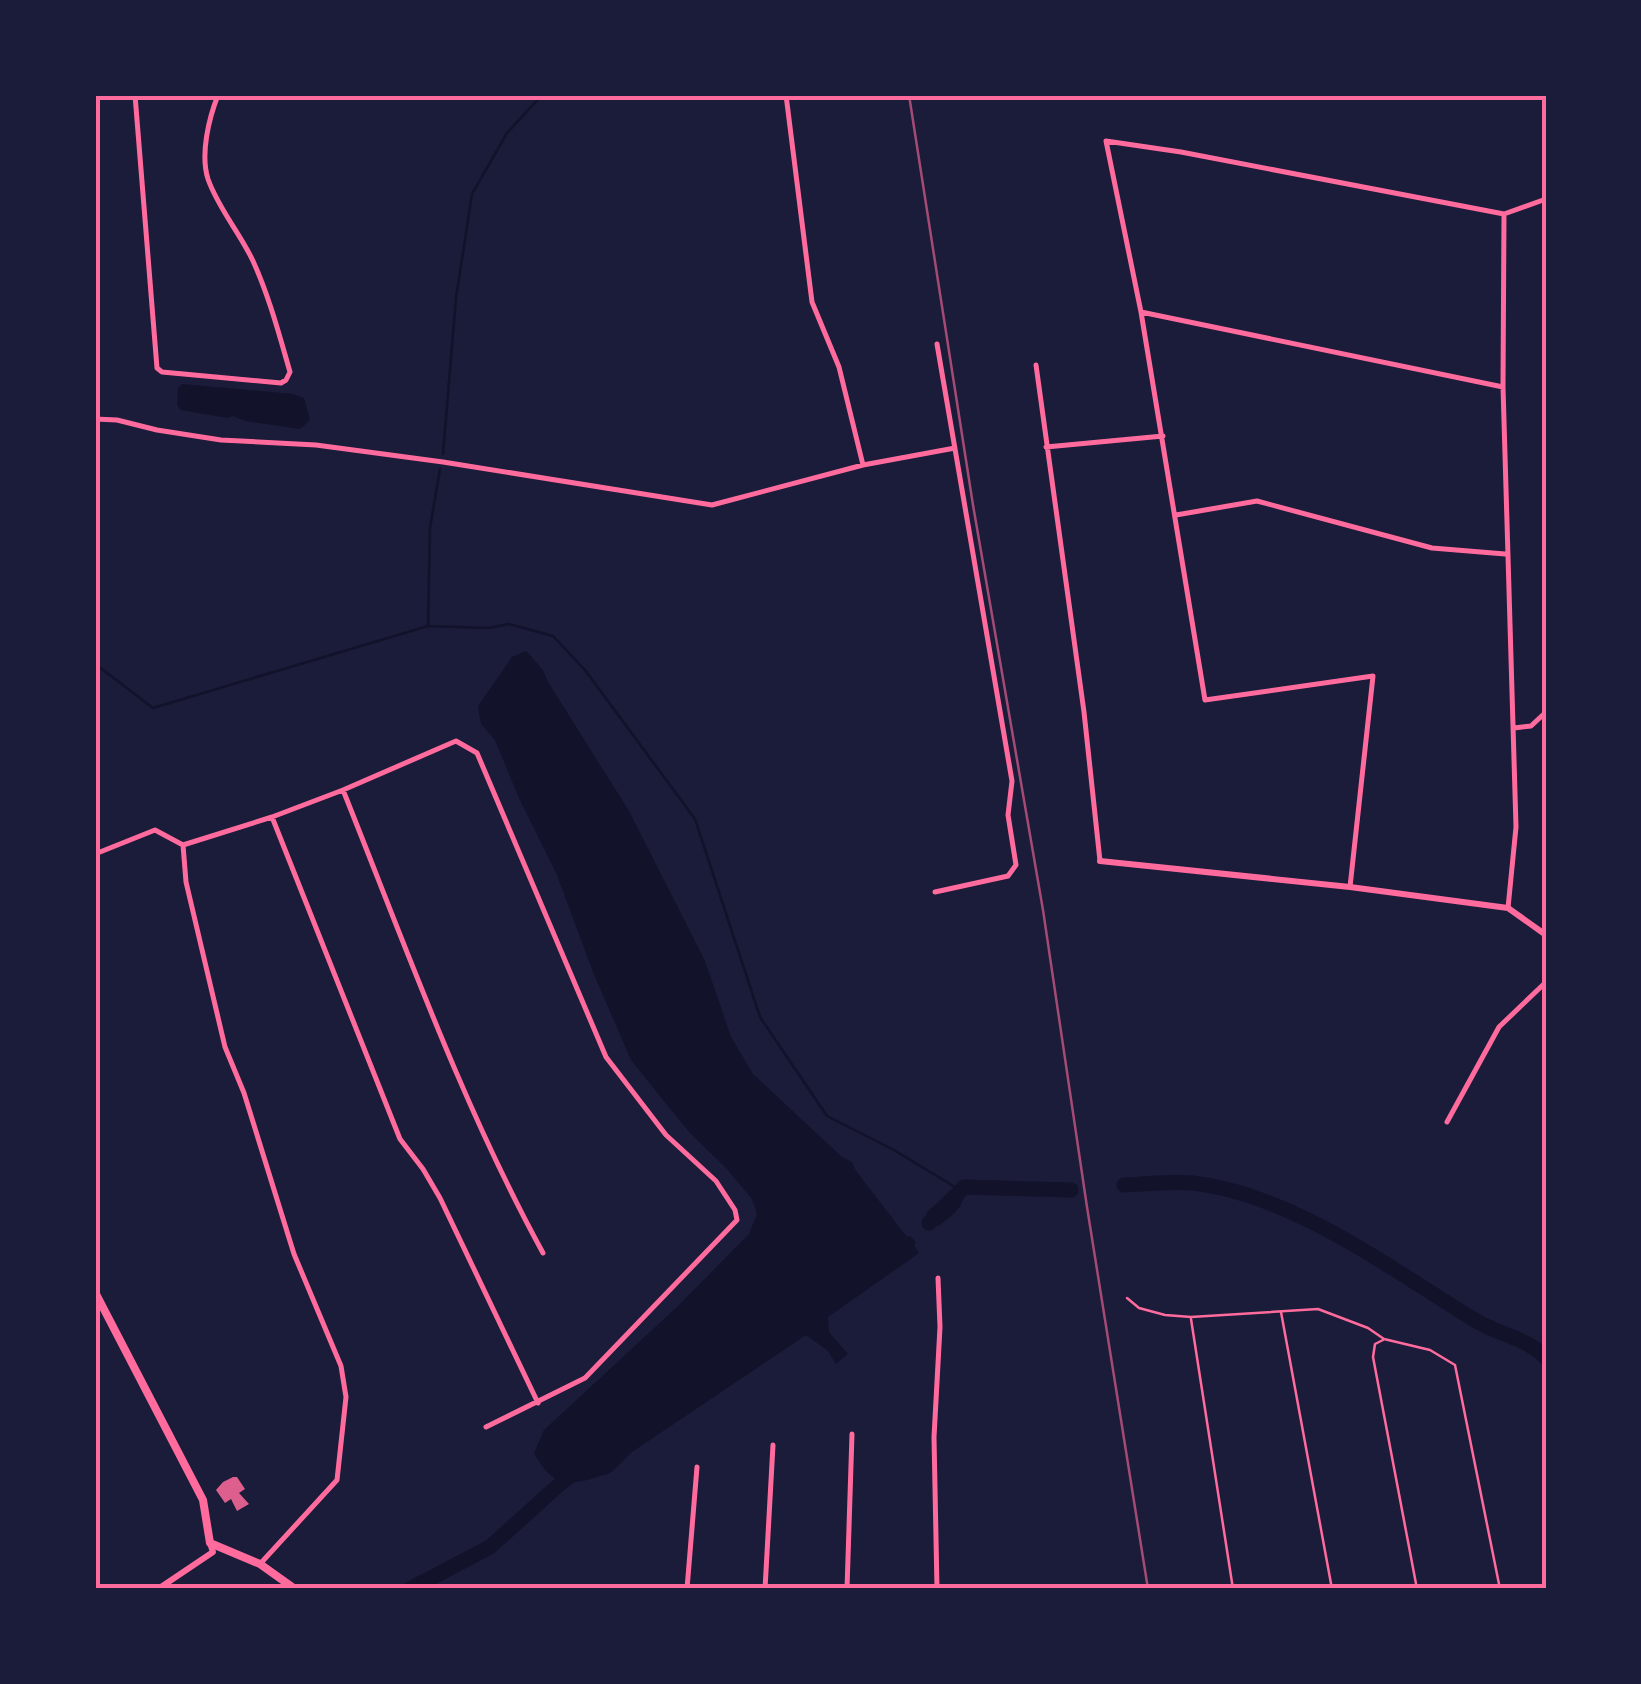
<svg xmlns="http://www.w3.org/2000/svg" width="1641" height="1684" viewBox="0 0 1641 1684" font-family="'DejaVu Sans',sans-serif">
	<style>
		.water { fill: #12122b }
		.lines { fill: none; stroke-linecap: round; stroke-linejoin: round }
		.stream { stroke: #12122b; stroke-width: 2.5 }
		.river { stroke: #12122b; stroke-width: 15 }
		.building { fill: #dd5f8e }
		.service { stroke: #ff6b9d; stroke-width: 2.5 }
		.minor { stroke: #ff6b9d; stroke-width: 5 }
		.tertiary { stroke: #ff6b9d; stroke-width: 6 }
		.secondary { stroke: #ff6b9d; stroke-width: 6 }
		.primary { stroke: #ff6b9d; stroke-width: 8 }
		.rail { stroke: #a44b75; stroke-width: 2.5 }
		.neatline { fill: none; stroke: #ff6b9d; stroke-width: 4 }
	</style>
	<rect width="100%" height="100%" fill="#1b1b3a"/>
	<!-- water -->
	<path class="water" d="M182,384L293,394L304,398L310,420L300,429L245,421L233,416L228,418L181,410L177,405L178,388Z
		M526,651L543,670L548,682L629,811L705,961L731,1037L753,1074L842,1157L852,1162L856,1171L907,1237L910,1236L916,1242L914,1246L919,1253L828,1317L829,1332L848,1354L836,1364L828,1351L806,1335L632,1452C625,1458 616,1470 608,1474C606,1475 603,1475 600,1476C568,1487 552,1486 534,1453L544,1430L677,1307L749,1234L757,1214L752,1199L726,1168L689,1132L631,1060L593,972L557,875L519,798L495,740L481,724L478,706L512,657Z
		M955,1187H964C966,1207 953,1214 939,1226L935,1223L932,1226L926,1221L929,1216L926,1213Z"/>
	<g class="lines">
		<!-- stream -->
		<path class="stream" d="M443,454L456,298L472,194L507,133L542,95
			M428,626L430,528L440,469
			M98,666L153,708L428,626L488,628L509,624L553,636L585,670L695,819L760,1017L827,1116L894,1150L955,1187"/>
		<!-- river -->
		<path class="river" d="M1124,1185C1146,1184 1171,1181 1193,1183C1291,1194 1390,1268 1473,1319C1498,1335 1526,1337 1546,1358
			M929,1223L964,1187L1071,1190
			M410,1589L490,1547L562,1482L577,1471"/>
	</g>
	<!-- building -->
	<path class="building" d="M233,1477H237L245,1489L239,1493L249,1504L237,1511L231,1499L225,1503L216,1490L223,1482Z"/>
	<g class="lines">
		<!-- service -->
		<path class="service" d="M1127,1298L1139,1308L1165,1315L1191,1317L1318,1309L1368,1328L1384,1339L1430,1350L1455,1365L1500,1589
			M1281,1312L1332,1589
			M1191,1319L1233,1589
			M1383,1340L1375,1344L1373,1357L1417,1589"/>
		<!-- minor -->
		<path class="minor" d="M135,95L157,368L162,372L281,383L286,380L290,372C279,334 269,296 253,261C240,233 218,208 208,179C200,154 209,118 218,95
			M786,95L812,302L839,367L863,465
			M1504,214L1503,387L1516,827L1508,908
			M1504,214L1546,199
			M1141,312L1503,387
			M1036,365L1084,712L1100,861
			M95,419L117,420L157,430L221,440L316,445L443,462L712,505L863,465L955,448
			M1046,447L1163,436
			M1176,515L1257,501L1432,548L1505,554
			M1514,728L1531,726L1546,712
			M343,790C405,945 463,1107 543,1253
			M272,817L400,1139L423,1169L440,1198L538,1403
			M183,845L186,882L225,1047L244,1093L294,1254L341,1366L346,1397L337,1480L260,1564
			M95,854L155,830L183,845L272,817L343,790L456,741L477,753L606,1057L666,1135L716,1181L735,1210L737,1220L585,1378L486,1427
			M1350,887L1373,676L1205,700L1141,312L1106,141L1181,152L1504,214
			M935,892L1008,876L1016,865L1008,815L1012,781L937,344
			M1447,1122L1499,1027L1546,982
			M687,1589L697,1467
			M765,1589L773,1445
			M847,1589L852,1434
			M937,1589L934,1437L940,1327L938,1278"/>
		<!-- tertiary -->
		<path class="tertiary" d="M1100,861L1350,887L1508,908L1546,935"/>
		<!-- secondary -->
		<path class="secondary" d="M158,1589L213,1552L210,1543"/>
		<!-- primary -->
		<path class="primary" d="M95,1292L203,1500L210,1543L260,1564L295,1589"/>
		<!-- rail -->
		<path class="rail" d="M909,95L973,505L1043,910L1087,1207L1148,1589"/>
	</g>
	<!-- border -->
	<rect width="1641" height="1684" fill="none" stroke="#1b1b3a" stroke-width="195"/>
	<rect x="98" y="98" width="1446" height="1488" class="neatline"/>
</svg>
